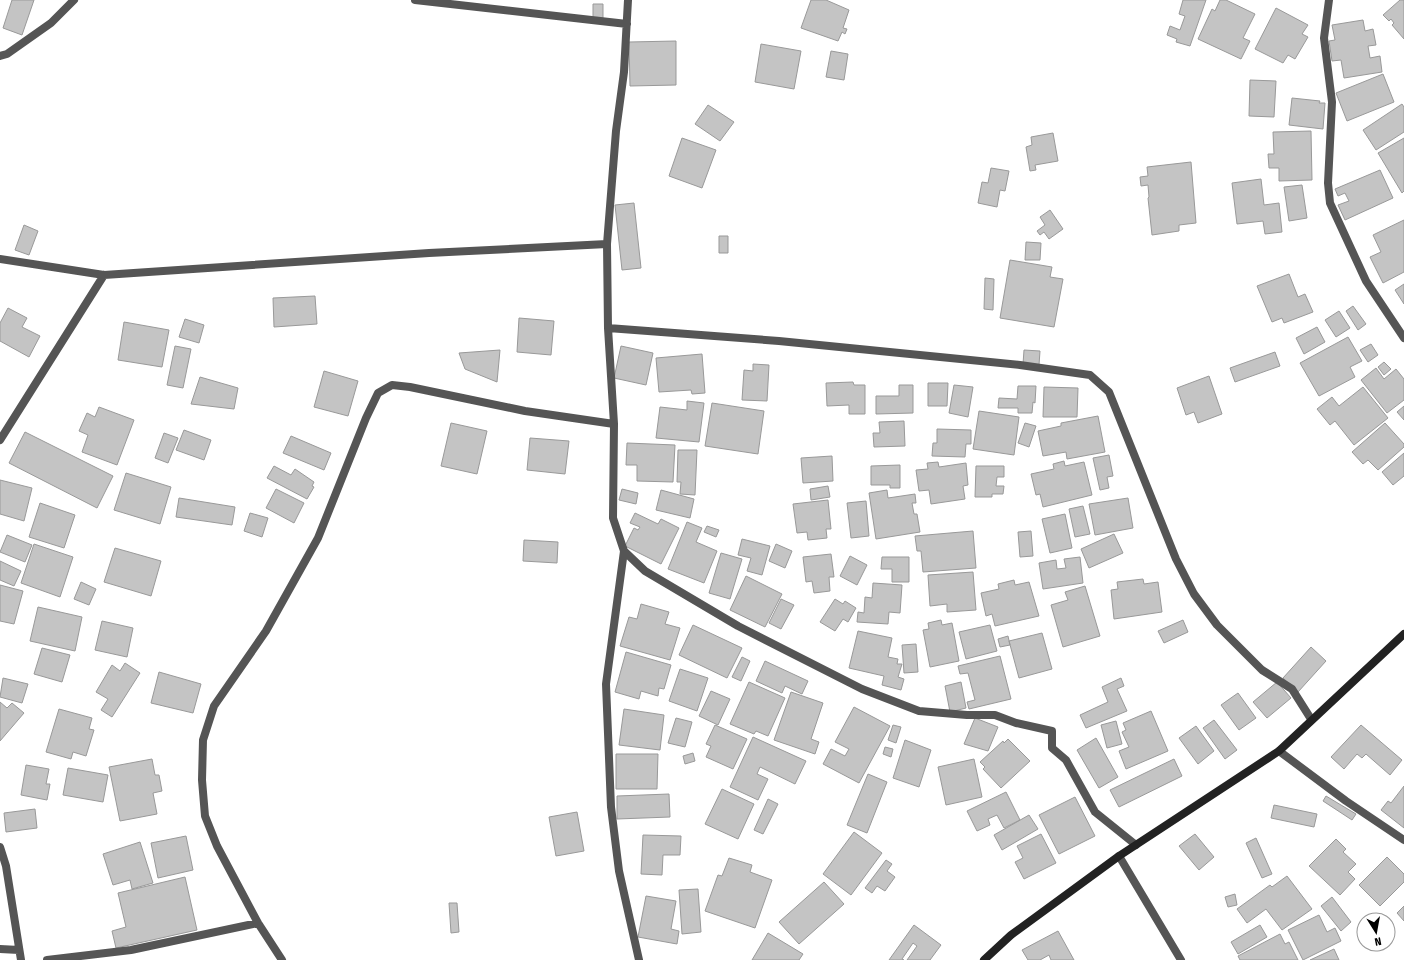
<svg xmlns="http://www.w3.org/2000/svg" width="1404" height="960" viewBox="0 0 1404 960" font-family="'Fira Sans Condensed',sans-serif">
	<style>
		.building { fill: #c4c4c4; stroke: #999 }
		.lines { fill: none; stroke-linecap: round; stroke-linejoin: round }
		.street { stroke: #555; stroke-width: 8 }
		.secondary { stroke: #222; stroke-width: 8 }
	</style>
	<rect width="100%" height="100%" fill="#fff"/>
	<!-- building -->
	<path class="building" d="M12,0H34L22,35L3,28Z
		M811,0H826L849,10L843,28L847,29L845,34L842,32L838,41L801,28Z
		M1183,0H1206L1190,46L1176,42L1177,39L1167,35L1170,26L1180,30L1185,16L1179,14Z
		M1220,0H1226L1255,14L1243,38L1250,41L1241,59L1198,39L1212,9L1215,11Z
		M1400,0H1404V39L1392,25L1394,23L1391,19L1389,21L1383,15Z
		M593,4H603V19H593Z
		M1276,8L1308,25L1302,34L1308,37L1295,59L1288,55L1283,63L1255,49Z
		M1363,20L1365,31L1373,29L1376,45L1368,46L1370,58L1380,56L1382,72L1344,78L1341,60L1332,61L1329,41L1335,40L1332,25Z
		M676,41V85L630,86L629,42Z
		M761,44L801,51L794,89L755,82Z
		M831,51L848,54L844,80L826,77Z
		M1383,74L1394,102L1347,121L1336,93Z
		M1250,80L1276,81L1274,117L1249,116Z
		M1292,98L1320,101L1319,103H1325L1323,129L1289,125Z
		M1402,104L1404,107V132L1376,150L1363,130Z
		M708,105L734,122L720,141L695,124Z
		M1311,131L1312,180L1279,181V168H1269L1268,154H1274L1273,132Z
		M1053,133L1058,161L1035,165L1036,170L1030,171L1026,147L1032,145L1031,137Z
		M682,138L716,150L702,188L669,176Z
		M1404,138V191L1402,193L1378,153Z
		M1191,162L1196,223L1179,225V231L1152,235L1148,198L1149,197L1148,185L1141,186L1140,177L1148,176L1147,167Z
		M991,168L1009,171L1005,191L1000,190L997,207L978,203L982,182L988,183Z
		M1380,170L1393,198L1345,220L1338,205L1349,201L1345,193L1338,196L1335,189Z
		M1261,179L1264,205L1279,203L1282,232L1265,234L1263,221L1237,224L1232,183Z
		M1302,185L1307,218L1289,221L1284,187Z
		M634,203L641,268L622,270L615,205Z
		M1050,210L1063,229L1049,239L1044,232L1040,235L1037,231L1045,225L1040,217Z
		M1404,220V272L1383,283L1370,257L1381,252L1373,235Z
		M24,225L38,231L29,255L15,250Z
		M719,236H728V253H719Z
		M1026,242L1041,243L1040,260H1025Z
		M1010,260L1052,267L1050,277L1063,279L1054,327L1000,318Z
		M1289,274L1298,297L1305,294L1313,312L1284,323L1282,318L1272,322L1257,286Z
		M985,278L994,279L993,310L984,309Z
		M1404,284V304L1395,290Z
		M315,296L317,324L274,327L273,298Z
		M1353,306L1366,324L1358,330L1346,311Z
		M8,308L27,318L22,327L40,336L29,357L0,341V323Z
		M1339,311L1350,328L1336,337L1325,320Z
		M519,318L554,321L551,355L517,352Z
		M185,319L204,325L199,343L179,337Z
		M124,322L169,330L162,367L118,360Z
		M1317,327L1325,342L1304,354L1296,338Z
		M1348,337L1362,361L1350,367L1355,377L1319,396L1300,363Z
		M1371,344L1378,355L1368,362L1360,350Z
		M175,346L191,349L183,388L167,385Z
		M621,346L653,353L646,385L614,378Z
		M500,350L497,382L465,369L459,353Z
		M1024,350L1040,351L1039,365L1023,364Z
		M1275,352L1280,366L1235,382L1230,368Z
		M702,354L705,393L692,394L691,390L659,392L656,358Z
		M1384,362L1391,369L1384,375L1378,367Z
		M753,364L769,365L767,401L742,400L744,370L753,371Z
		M1376,368L1384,379L1396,369L1404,379V400L1387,413L1361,380Z
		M324,371L358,381L348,416L314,407Z
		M1209,376L1222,414L1198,423L1194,412L1186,415L1177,388Z
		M200,377L238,388L234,409L191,404Z
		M853,382L854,385H865V414H849V405L827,406L826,383Z
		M928,383H948L947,406H928Z
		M899,385H913V413L876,414V396H899Z
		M954,385L973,387L968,417L949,413Z
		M1018,386H1036L1035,403L1033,402L1032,413H1018V408H998L999,398L1017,399Z
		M1044,387L1078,388L1077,417H1043Z
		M1363,387L1388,418L1354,445L1335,421L1330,425L1317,409L1332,397L1339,406Z
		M687,401L704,403L699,442L656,438L660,407L687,410Z
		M712,403L764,411L758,454L705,446Z
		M1404,406V420L1397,412Z
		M99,407L134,420L117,465L82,452L88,435L79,431L87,413L95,417Z
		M979,411L1019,417L1014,455L973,449Z
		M1098,416L1105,452L1067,459L1066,452L1043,456L1038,431L1061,426V423Z
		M904,421L905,446L874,447L873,433H880L879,422Z
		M451,423L487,431L477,474L441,466Z
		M1025,423L1036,426L1029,447L1018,443Z
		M1385,423L1404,444V447L1378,470L1368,460L1363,464L1352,452Z
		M937,429L971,430V444H966L965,457L932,456L933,443H937Z
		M184,430L211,440L204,460L176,450Z
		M25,432L113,476L97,508L9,463Z
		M164,433L178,438L168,463L155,458Z
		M291,436L331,453L324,470L283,453Z
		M530,438L569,441L565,474L527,470Z
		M627,443L675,445L673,482L637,481V465H626Z
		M678,450H697L695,495L680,494L681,482H677Z
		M1404,453V476L1393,485L1382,472Z
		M1109,455L1113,476L1107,477L1109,488L1100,490L1093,458Z
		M832,456L833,481L803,483L801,458Z
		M1064,461L1065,466L1084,462L1092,495L1043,507L1040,494L1036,495L1031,474L1054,469L1053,464Z
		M938,462L939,467L966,463L968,485L963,486L965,499L931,504L929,490L919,491L916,470L928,469L927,463Z
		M900,465V488H890V485H871V466Z
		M274,466L291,475L295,469L314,482L312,486L314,487L307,499L267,478Z
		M976,466H1004V477H997L996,486H1004L1003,494H992V497H975Z
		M126,473L171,487L160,524L114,510Z
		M0,480L32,488L24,521L0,514Z
		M828,486L830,497L811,500L810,489Z
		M276,489L304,503L294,523L266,508Z
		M622,489L638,493L636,504L619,500Z
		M661,490L694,499L690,518L656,510Z
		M887,490L888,498L915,494L916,503H912L914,514H917L920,532L876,539L869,493Z
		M179,498L235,507L232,525L176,517Z
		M1128,498L1133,528L1095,535L1089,504Z
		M828,500L831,529H826L827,538L808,540L807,532L797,533L793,504Z
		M866,501L869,536L851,538L847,503Z
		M40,503L75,515L64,548L29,537Z
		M1083,506L1090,534L1075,537L1069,509Z
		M250,513L268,518L262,537L244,531Z
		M635,513L658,524L661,519L679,528L661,564L625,546L634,528L638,530L640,527L630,523Z
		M1065,514L1072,548L1050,553L1042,519Z
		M687,522L702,528L696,542L717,551L704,583L668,569Z
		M707,526L719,530L716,537L704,532Z
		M973,531L976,568L923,572L921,551H917L915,536Z
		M1031,531L1033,556L1020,557L1018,532Z
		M1114,534L1123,553L1089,568L1081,549Z
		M7,535L32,545L25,562L0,552Z
		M742,539L770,546L762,575L747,571L751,558L738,555Z
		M524,540L558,542L557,563L523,561Z
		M34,544L73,557L60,597L21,583Z
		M776,544L792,551L785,568L769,561Z
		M115,548L161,561L151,596L104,582Z
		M721,553L742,559L730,599L709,593Z
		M831,554L834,577H829L830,591L814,593L812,581L806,582L803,557Z
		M850,556L867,565L857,585L840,576Z
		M882,557H909V582H892V569H881Z
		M1080,557L1083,583L1043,589L1039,563L1056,560L1057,569L1066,568L1064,559Z
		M0,561L21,571L14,586L0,580Z
		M973,572L976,610L947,612V604L930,606L928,575Z
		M746,576L782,594L765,627L730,610Z
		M1143,579L1144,584L1158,582L1162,612L1114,619L1111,590L1118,589L1117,582Z
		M1014,580L1015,585L1029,582L1039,616L995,626L992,614L986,616L981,593L999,589L998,584Z
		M81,582L96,589L89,605L74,599Z
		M873,583L902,585L900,613L889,612L888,624L857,622L858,612L864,613L865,597L872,598Z
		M0,585L23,591L14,624L0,621Z
		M1085,586L1100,636L1063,647L1051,605L1068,600L1065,592Z
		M781,599L794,605L781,629L769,623Z
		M835,599L843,604L845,601L856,608L848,622L843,619L835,631L820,622Z
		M641,604L669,612L665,624L680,628L670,660L620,646L629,617L637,619Z
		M38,607L82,617L75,651L30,641Z
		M941,620L942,625L952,623L959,661L930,667L923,630L929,629L928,623Z
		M1183,620L1188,632L1164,643L1158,631Z
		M102,621L133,628L127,657L95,650Z
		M693,625L742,648L727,678L679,655Z
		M990,625L997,651L966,659L959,632Z
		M858,631L892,638L888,657L898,659L897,664H902L898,677L904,679L901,690L882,685L884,676L849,668Z
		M1042,633L1052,669L1019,678L1009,641Z
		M1008,636L1010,645L1000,647L998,639Z
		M916,644L918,672L904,673L902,645Z
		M1311,647L1326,661L1298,692L1283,678Z
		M42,648L70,655L62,682L34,674Z
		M626,652L671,665L664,689L659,688L658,696L641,691L639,699L615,692Z
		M1000,656L1011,699L969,709L967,702L975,700L968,673L960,674L958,666Z
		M742,657L750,661L741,681L732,677Z
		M765,661L808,681L802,694L785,686L782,693L756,681Z
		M125,663L140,673L112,717L101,710L108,699L96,692L112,665L120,671Z
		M680,669L708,678L697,711L669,701Z
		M159,672L201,684L193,713L151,703Z
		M3,678L28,684L22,703L0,697Z
		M1121,678L1124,686L1117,689L1127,711L1086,728L1080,715L1108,702L1102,687Z
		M749,682L785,698L768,736L756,731L754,734L730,724Z
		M961,682L966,708L950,712L945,686Z
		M1277,682L1291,698L1267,718L1253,702Z
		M711,691L730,699L718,725L699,716Z
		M791,692L823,703L811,739L819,742L815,754L774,740Z
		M1238,693L1256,718L1239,730L1221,705Z
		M0,702L7,708L12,703L24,713L0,741Z
		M854,707L890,726L859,783L823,764L831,749L845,756L849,749L835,742Z
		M59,709L92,718L89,729L94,730L86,756L73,752L71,759L46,752Z
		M624,709L664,715L660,750L619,745Z
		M1151,711L1168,751L1126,769L1119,751L1129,747L1122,732L1126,730L1123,723Z
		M676,718L692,722L685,747L668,743Z
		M975,718L998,727L988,751L964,744Z
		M1214,720L1237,750L1225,759L1203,728Z
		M1116,721L1122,744L1107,748L1101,725Z
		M715,725L747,739L733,769L706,757L711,746L706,744Z
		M893,725L901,727L896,743L888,740Z
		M1361,725L1402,760L1390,775L1366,754L1362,758L1357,754L1344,769L1331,757Z
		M1196,726L1214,751L1198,764L1179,738Z
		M753,737L806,761L795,784L760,767L757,774L768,779L758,800L730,787Z
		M1096,738L1118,777L1099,788L1077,750Z
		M1008,739L1030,761L1001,788L983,769L985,767L980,762L1003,741L1004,743Z
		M905,740L931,750L919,787L893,778Z
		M885,747L893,749L891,757L883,754Z
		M693,753L695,761L685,764L683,756Z
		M616,754H658L657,789H616Z
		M152,759L155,775H159L162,791L153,793L157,814L120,821L109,767Z
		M974,759L982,797L946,805L938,767Z
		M1174,759L1182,776L1119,807L1110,790Z
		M26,765L49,769L46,784H50L47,800L21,795Z
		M68,768L108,775L103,802L63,795Z
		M868,774L887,782L867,833L847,825Z
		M1404,786V828L1381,810L1388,801L1391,803Z
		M722,789L754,804L738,839L705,824Z
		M1006,792L1020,820L1004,828L997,815L988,819L990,825L977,831L967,811Z
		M669,794L670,817L617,819V796Z
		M1326,796L1356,814L1352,820L1323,801Z
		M1075,797L1095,836L1059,854L1039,815Z
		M768,799L778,804L763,834L754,830Z
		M1274,805L1317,814L1314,827L1271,818Z
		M35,809L37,828L6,832L4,813Z
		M577,812L584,851L556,856L549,817Z
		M1029,815L1038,829L1002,850L994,835Z
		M854,832L882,853L851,895L823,874Z
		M1041,834L1056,863L1024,879L1015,862L1023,858L1017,846Z
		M1195,834L1214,857L1199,870L1179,846Z
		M643,835L681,836L680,855H663L662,875L641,874Z
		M186,836L193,870L158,878L151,843Z
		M1256,838L1272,874L1262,878L1246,843Z
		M1336,839L1346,849L1343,852L1356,864L1348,872L1355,879L1340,895L1309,866Z
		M140,842L153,883L132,889L130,880L113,885L103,854Z
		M1387,857L1404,874V882L1380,906L1359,885Z
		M729,858L752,865L750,872L772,880L755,928L705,911L718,875L722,876Z
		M886,860L892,864L887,871L895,877L885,891L877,886L872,893L865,888Z
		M1287,876L1312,909L1282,930L1266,909L1247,923L1237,909L1270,885L1272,887Z
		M185,877L197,930L116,948L112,931L126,927L118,893Z
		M824,882L844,904L799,944L779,922Z
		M698,889L701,932L682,934L679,890Z
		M1235,894L1237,905L1228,907L1225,897Z
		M646,896L676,901L671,929L679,931L677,944L638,937Z
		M1332,897L1351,922L1341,931L1321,906Z
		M449,903H457L459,932L451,933Z
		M1404,906V921L1397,913Z
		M1319,915L1327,932L1335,928L1341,941L1303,960L1288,930Z
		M914,925L941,945L930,960H907L917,946L913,943L902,959L904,960H889Z
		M1260,925L1267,937L1238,954L1231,942Z
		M1058,931L1074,960H1051L1049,955L1040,960H1028L1022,950Z
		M768,933L803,954L799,960H752Z
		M1280,934L1285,944L1289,942L1298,960H1240L1238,956Z
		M1334,949L1339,960H1310Z"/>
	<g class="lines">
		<!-- street -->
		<path class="street" d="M415,0L627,24
			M628,0L624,72L616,131L607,244L608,328L614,424L613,518L624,551L645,571L738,626L862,689L919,711L967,715H995L1016,723L1052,731V748L1066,760L1095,812L1136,845
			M1329,0L1324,38L1332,102L1328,183L1330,203L1366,281L1404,338
			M0,56L7,54L51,23L74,0
			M0,259L104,275L429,253L607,244
			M608,328L779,341L1020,365L1090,375L1109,392L1176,559L1194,594L1217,625L1262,670L1292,689L1311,719
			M0,440L104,275
			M624,551L606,684L611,807L619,871L639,960
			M1279,751L1346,801L1404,840
			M0,847L6,866L21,960
			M1119,856L1181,960
			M0,949L19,950
			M47,960L131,950L258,923
			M282,960L258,923L217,846L205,816L202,780L203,740L214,706L266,631L318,538L366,418L378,393L392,385L410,387L525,411L614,424"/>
		<!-- secondary -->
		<path class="secondary" d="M984,960L1011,935L1119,856L1279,751L1404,634"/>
	</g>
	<!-- north arrow -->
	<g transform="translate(1376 932) rotate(169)"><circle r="19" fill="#ffffff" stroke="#999999"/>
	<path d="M0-3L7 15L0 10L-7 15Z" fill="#000000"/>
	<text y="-6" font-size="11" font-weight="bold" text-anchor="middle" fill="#000000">N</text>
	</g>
</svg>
